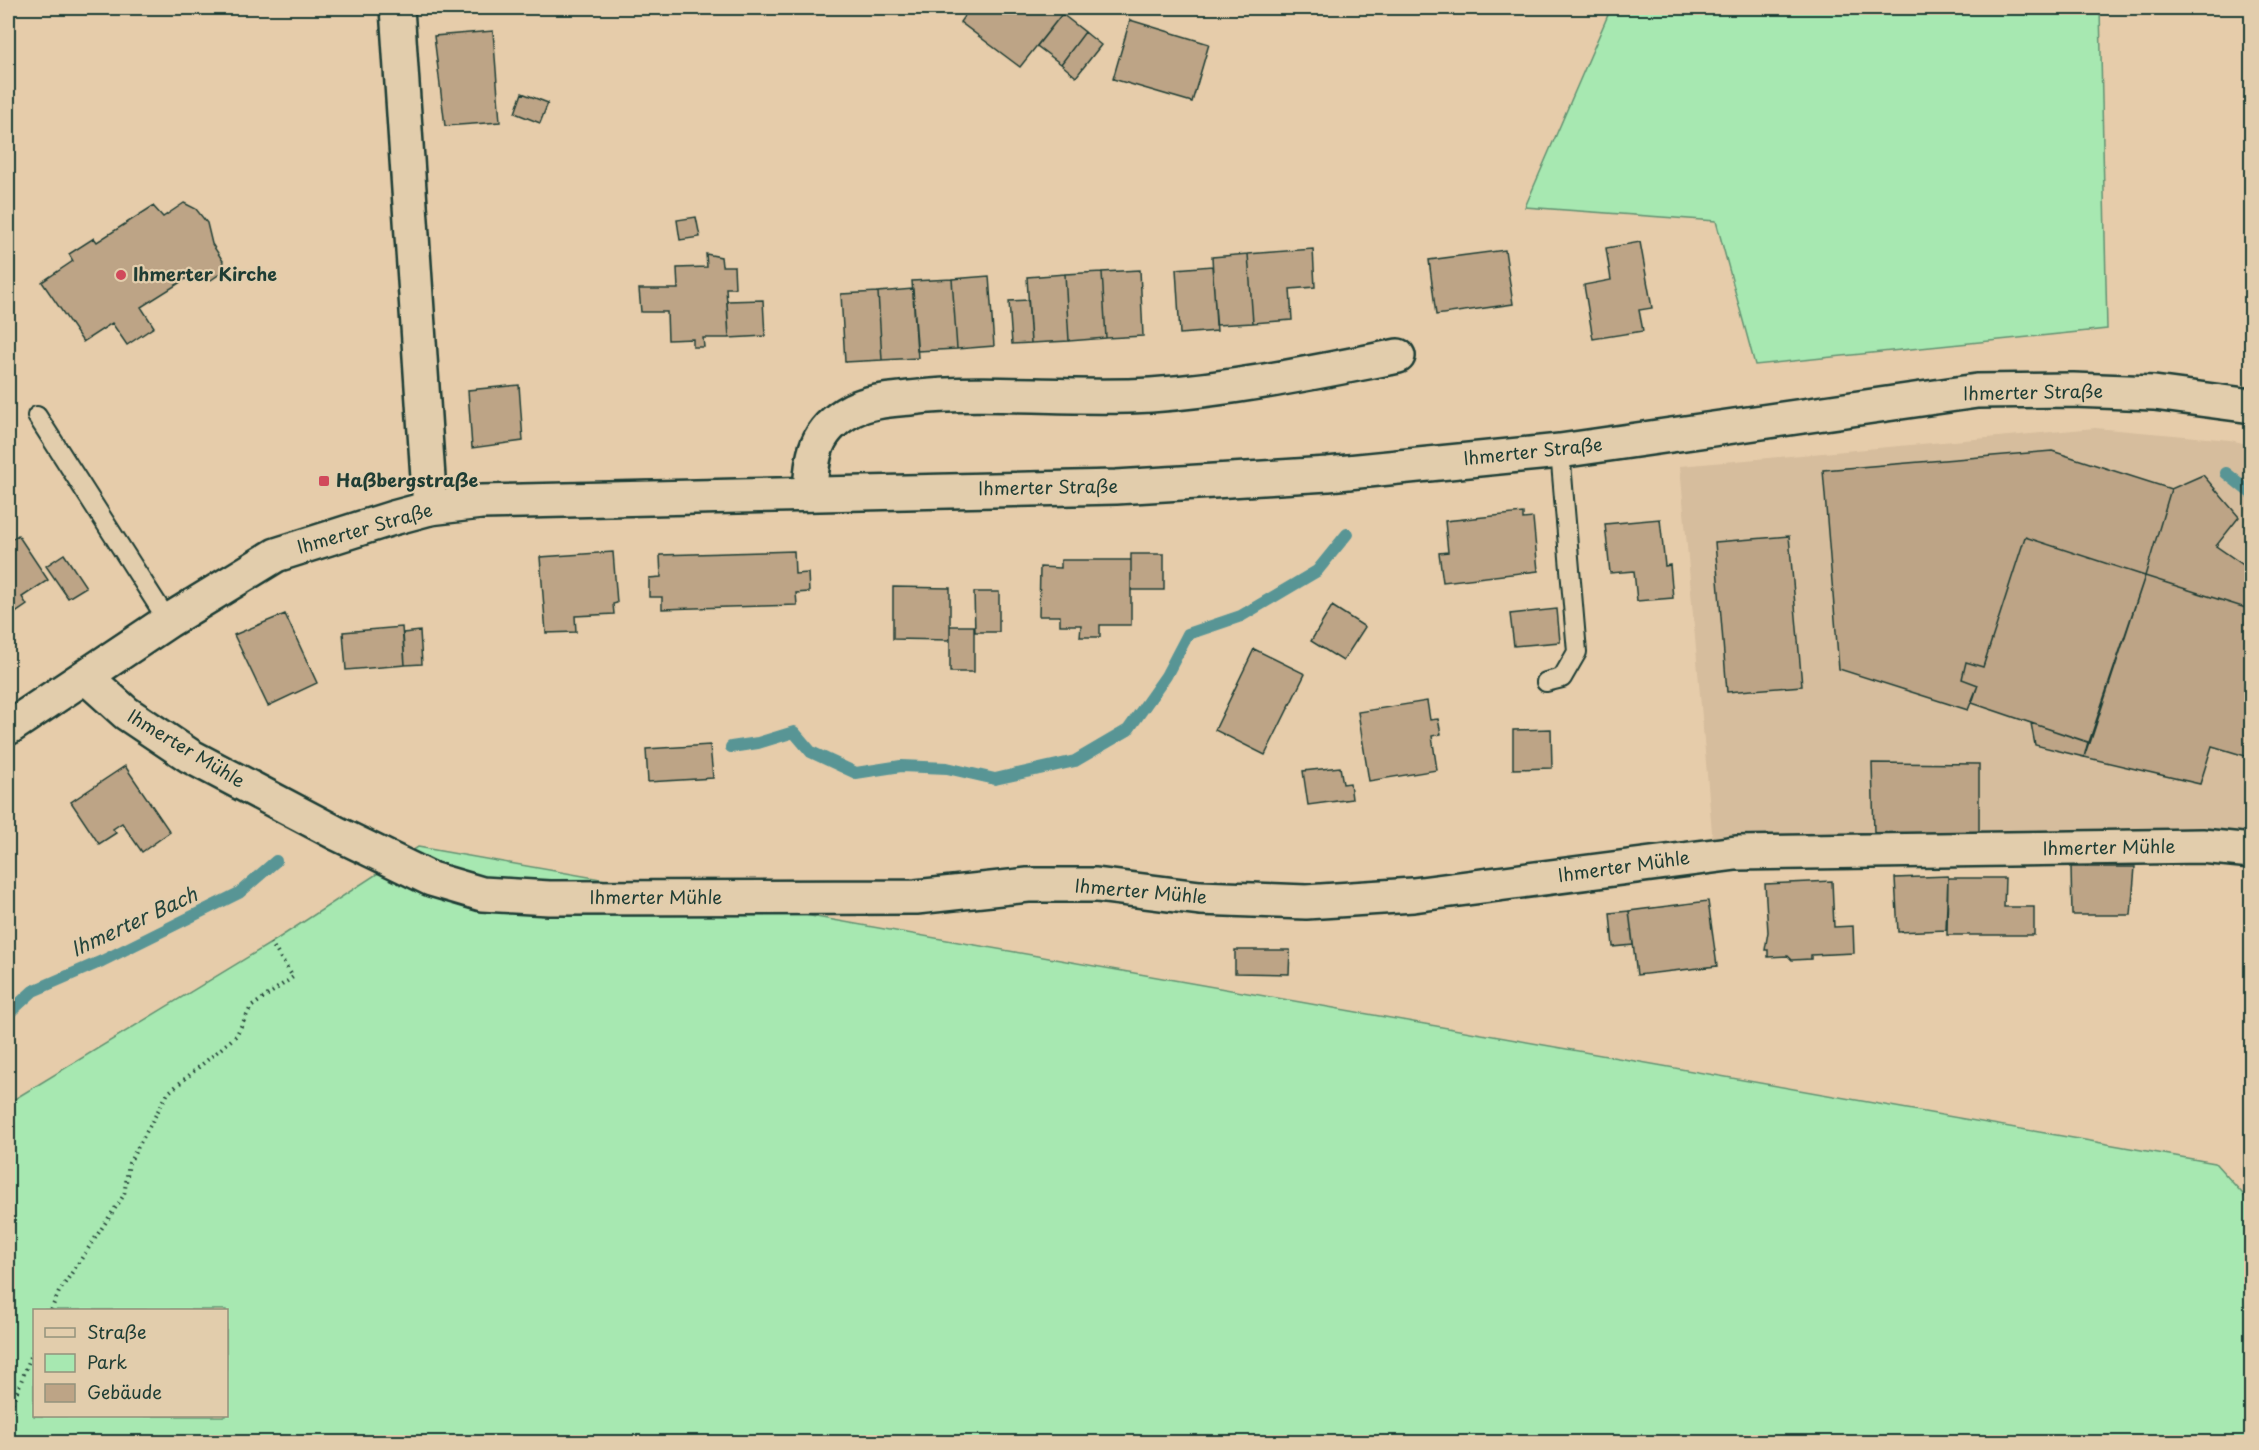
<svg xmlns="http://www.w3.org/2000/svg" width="2259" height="1450" viewBox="0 0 2259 1450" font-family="'Playpen Sans',sans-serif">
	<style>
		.built { fill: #d6bd9d }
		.green { fill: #a7e8b1; stroke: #639272; stroke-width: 1.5; fill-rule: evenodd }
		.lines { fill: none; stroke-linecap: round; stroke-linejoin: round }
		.stream { stroke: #599595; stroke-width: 12 }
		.building { fill: #bda486; stroke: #1f3d34; stroke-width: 1.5 }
		.lane-casing { stroke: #1f3d34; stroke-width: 22 }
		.street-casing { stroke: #1f3d34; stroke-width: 38 }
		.secondary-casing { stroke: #1f3d34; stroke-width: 38 }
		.path { stroke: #1f3d34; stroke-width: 4; stroke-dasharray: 1.5 4.5; stroke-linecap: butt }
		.lane { stroke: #e2cdac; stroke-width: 18 }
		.street { stroke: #e2cdac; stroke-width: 33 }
		.secondary { stroke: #e2cdac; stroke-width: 33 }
		.poi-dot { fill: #d1495b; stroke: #e2cdac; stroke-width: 2 }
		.labels { text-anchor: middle; stroke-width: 4.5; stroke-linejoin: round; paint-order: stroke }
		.poi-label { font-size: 18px; font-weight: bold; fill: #1f3d34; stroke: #e2cdac; text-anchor: start }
		.street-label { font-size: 18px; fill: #1f3d34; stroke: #e2cdac }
		.water-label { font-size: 20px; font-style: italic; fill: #24443c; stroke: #e2cdac }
	</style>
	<rect width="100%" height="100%" fill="#e6ccaa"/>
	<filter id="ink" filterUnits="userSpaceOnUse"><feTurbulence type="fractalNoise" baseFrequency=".0167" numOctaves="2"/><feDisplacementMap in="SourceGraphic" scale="12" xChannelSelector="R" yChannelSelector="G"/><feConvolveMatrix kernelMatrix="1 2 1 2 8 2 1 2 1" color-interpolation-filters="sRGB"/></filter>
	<g filter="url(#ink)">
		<!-- built -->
		<path class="built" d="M2095,428L2230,440L2251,445V835L1713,843L1680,466Z"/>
		<!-- green -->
		<path class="green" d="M1611,8H2100L2107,329L1755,365L1716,221L1525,207Z
			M418,847L2215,1163L2251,1203V1442H8V1103L271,943ZM34,1310H226V1416H34Z"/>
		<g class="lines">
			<!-- stream -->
			<path class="stream" d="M2226,473L2252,494
				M731,747L758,743L794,732L811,752L856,773L901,766L947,768L995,779L1075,761L1128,730L1166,676L1188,634L1241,616L1317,571L1347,534
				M8,1014L33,991L102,961L239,893L276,861"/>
		</g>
		<!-- building -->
		<path class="building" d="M970,8H1053L1062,14L1020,67L960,22Z
			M1062,14L1085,32L1061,64L1037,46Z
			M1130,20L1209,44L1192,102L1113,79Z
			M493,31L500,122L445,126L434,36Z
			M1085,32L1101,45L1076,77L1061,64Z
			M522,93L548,103L540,123L515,113Z
			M184,203L196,209L207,223L212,244L223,261L221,273L211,280L198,278L195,273L141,307L154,327L127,345L112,323L83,342L42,282L73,261L69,254L94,238L97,242L153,206L163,217Z
			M696,217L700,237L680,240L677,220Z
			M1640,242L1652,308L1639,310L1643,331L1593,339L1584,285L1611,280L1606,248Z
			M1313,249L1315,287L1290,289L1292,320L1253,323L1248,254Z
			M1505,250L1513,304L1436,315L1429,260Z
			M706,254L721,257L722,266H734L735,288H726L729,338H703L704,347H693V339L668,340L667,312H641L639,289H678L677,268L707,267Z
			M1248,254L1253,323L1216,325L1212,257Z
			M1212,266L1217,331L1180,334L1176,269Z
			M1140,270L1143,336L1106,338L1102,272Z
			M1102,272L1106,338L1069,341L1065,274Z
			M1065,274L1069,341L1031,343L1027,277Z
			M989,276L994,346L957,349L952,279Z
			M952,279L957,349L917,351L912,281Z
			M913,289L918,358L882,360L878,292Z
			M878,292L882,360L845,362L841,294Z
			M763,300L765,336L729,338L727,301Z
			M1028,300L1031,343L1012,344L1009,301Z
			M519,385L523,441L472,448L468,390Z
			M2052,451L2171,489L2145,576L2025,537L1983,667L1966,662L1962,679L1978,685L1968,710L1839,669L1823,470Z
			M2203,475L2239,517L2216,546L2252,571V610L2145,576L2171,489Z
			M1523,513V519L1533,518L1538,571L1443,582L1439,553L1448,552L1445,521Z
			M1660,519L1665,566L1670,565L1673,598L1637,601L1634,571L1610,573L1605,524Z
			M18,535L48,580L22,597L27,605L8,618V542Z
			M1789,536L1802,686L1727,692L1715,542Z
			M2025,537L2145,576L2090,743L1972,703L1978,685L1962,679L1966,662L1983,667Z
			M794,551L795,574L808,573L809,592L796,593L797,605L662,609V597H649V578L661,577L660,555Z
			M613,552L617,603L613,604L614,614L575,616L576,632L546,633L540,557Z
			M64,554L86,587L68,598L46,566Z
			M1131,554H1164V590H1131Z
			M1061,560H1131V625H1100V637H1080L1081,625H1060V616H1039L1040,567L1061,568Z
			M2145,576L2252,610V758L2212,746L2200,784L2084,757Z
			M893,587L950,588V640L893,639Z
			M974,592H999V632H975Z
			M1332,606L1365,627L1343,661L1311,641Z
			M1557,609L1560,642L1514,646L1510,614Z
			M285,614L317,683L268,706L234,635Z
			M950,626H974V672H950Z
			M402,627L405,665L346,670L343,632Z
			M420,631L422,664L405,665L403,633Z
			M1254,649L1305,674L1265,755L1215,730Z
			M1427,701L1430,720L1438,719L1441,734L1432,736L1437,770L1369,781L1358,712Z
			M2031,723L2088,742L2084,757L2035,745Z
			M1551,729L1552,768L1513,769V730Z
			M710,745L713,778L648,782L646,749Z
			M1872,763L1979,764V844L1857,843V833H1874Z
			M125,766L170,832L142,852L122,823L113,829L116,833L99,844L71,802Z
			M1340,767L1343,784L1350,783L1352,799L1308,805L1303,771Z
			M2071,867H2135L2131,915H2072Z
			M1948,876L1946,930L1898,932L1895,878Z
			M1948,878H2005L2004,907H2034V935H1947Z
			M1832,881L1834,927L1853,926L1854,953L1811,955V959L1792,960L1788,956L1768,957V950H1765L1768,932L1765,884Z
			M1708,901L1717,966L1637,975L1629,911Z
			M1629,911L1633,945L1613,947L1610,913Z
			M1235,950H1290L1289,974L1235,973Z"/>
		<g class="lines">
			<!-- lane casing -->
			<g class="lane-casing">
				<path id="lane" d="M37,416L168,621
					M1546,682L1562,678L1577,652L1560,451"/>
			</g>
			<!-- street casing -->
			<g class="street-casing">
				<path id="street" d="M397,8L430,508
					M810,494C812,455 814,430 852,410C870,401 890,400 910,398C990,389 1070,400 1151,395C1234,389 1316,372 1398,356
					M86,677L126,713L190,756L338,834L431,879L482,894L549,898L916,897L1028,885H1096L1200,898L1306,902L1413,895L1736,853L2202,846L2252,851"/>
			</g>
			<!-- secondary casing -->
			<g class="secondary-casing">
				<path id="secondary" d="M8,728L168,621L276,555L393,518L430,508L481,502L1116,487L1328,474L1560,451L1977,391L2073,390L2154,393L2252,406"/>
			</g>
			<!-- path -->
			<path class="path" d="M51,1310L59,1292L124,1195L129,1163L168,1093L236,1036L251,1007L293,977L271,943
				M8,1414L34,1349"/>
			<!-- lane -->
			<use href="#lane" class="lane"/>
			<!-- street -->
			<use href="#street" class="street"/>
			<!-- secondary -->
			<use href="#secondary" class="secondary"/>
		</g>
	</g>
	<!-- markers -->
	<g class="poi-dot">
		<circle cx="121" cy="275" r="6"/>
		<rect x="318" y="475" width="12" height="12" rx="3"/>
	</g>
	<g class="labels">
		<!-- poi labels -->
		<g class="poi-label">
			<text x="133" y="281">Ihmerter Kirche</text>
			<text x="336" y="487">Haßbergstraße</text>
		</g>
		<!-- street labels -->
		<g class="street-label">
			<text transform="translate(2033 393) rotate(-1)" y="6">Ihmerter Straße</text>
			<text transform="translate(1533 452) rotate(-6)" y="6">Ihmerter Straße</text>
			<text transform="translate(1048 488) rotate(-1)" y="6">Ihmerter Straße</text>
			<text transform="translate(365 529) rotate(-16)" y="6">Ihmerter Straße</text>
			<text transform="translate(186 749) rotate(31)" y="6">Ihmerter Mühle</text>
			<text transform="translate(2109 848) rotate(-1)" y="6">Ihmerter Mühle</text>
			<text transform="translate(1624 867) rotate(-8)" y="6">Ihmerter Mühle</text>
			<text transform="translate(1141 892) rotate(5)" y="6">Ihmerter Mühle</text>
			<text x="656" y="904">Ihmerter Mühle</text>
		</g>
		<!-- water labels -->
		<g class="water-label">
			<text transform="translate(134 922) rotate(-25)" y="7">Ihmerter Bach</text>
		</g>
	</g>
	<!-- margin -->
	<rect width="2259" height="1450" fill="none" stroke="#e2cdac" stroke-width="30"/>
	<rect x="15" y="15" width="2229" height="1420" fill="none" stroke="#1f3d34" stroke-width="2" filter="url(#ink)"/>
	<!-- legend -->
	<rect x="33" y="1309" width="195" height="108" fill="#e2cdac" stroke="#94937c" stroke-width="1.5"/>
	<rect x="45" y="1328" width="30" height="9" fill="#e2cdac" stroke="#94937c" stroke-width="1.5"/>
	<text x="87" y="1339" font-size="18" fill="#1f3d34">Straße</text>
	<rect x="45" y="1354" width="30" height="18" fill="#a7e8b1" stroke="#94937c" stroke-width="1.5"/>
	<text x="87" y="1369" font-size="18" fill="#1f3d34">Park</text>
	<rect x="45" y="1384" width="30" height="18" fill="#bda486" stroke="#94937c" stroke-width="1.5"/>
	<text x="87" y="1399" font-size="18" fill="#1f3d34">Gebäude</text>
</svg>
